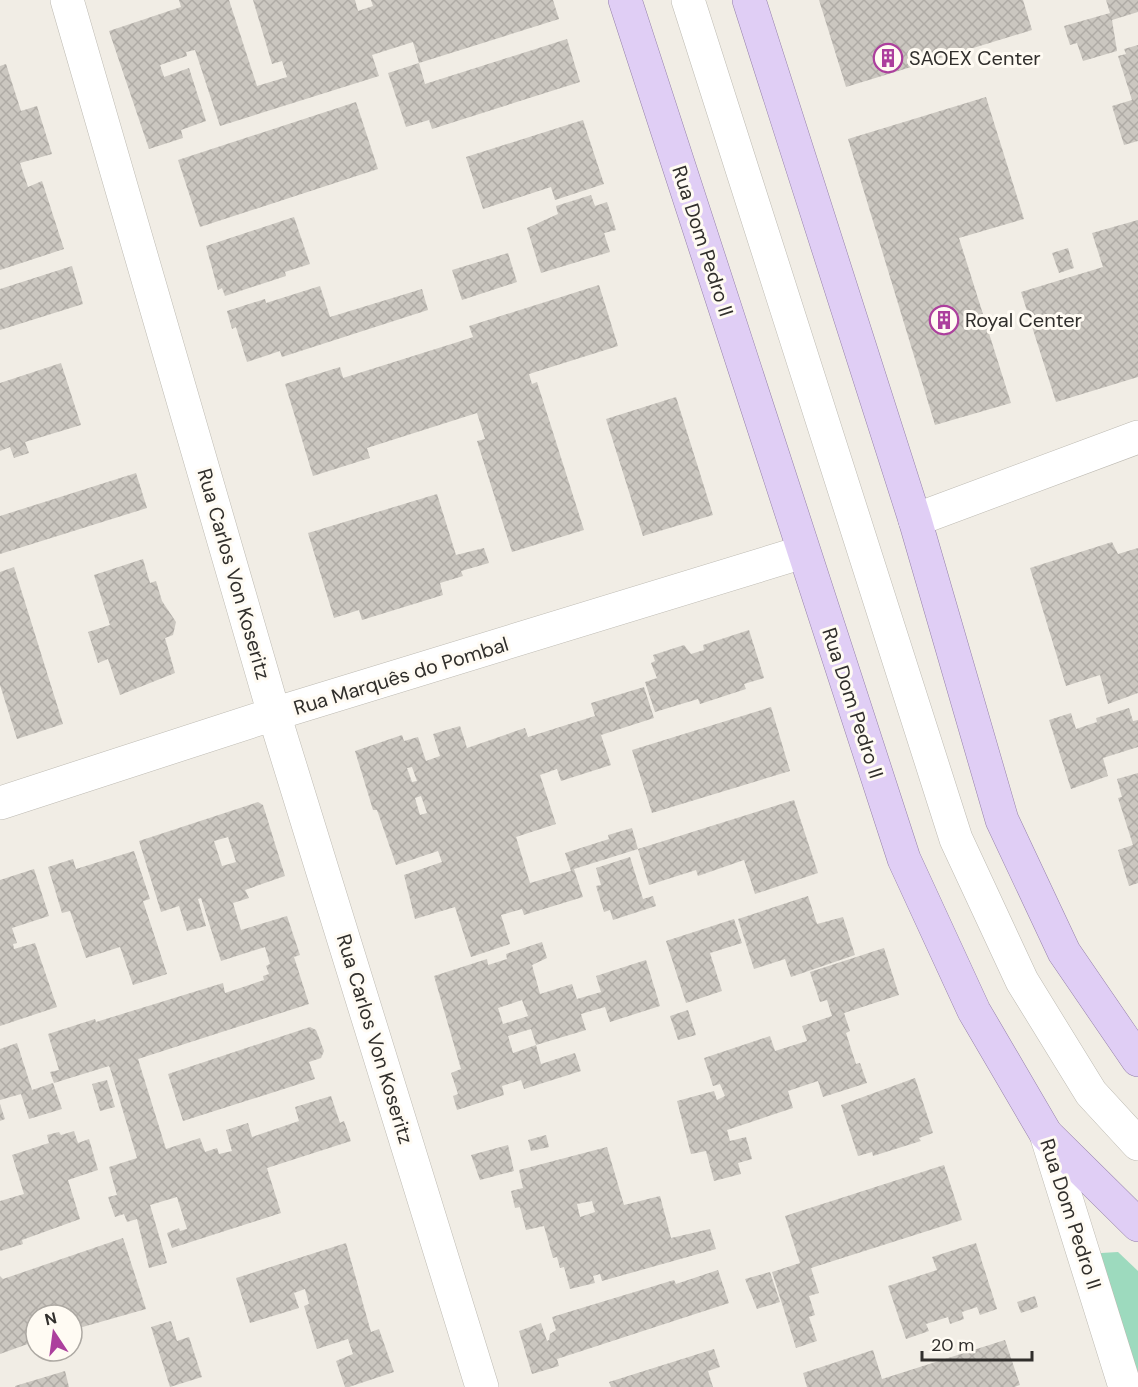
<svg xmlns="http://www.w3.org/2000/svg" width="1138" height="1387" viewBox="0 0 1138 1387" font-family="'DM Sans',sans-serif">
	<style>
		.park { fill: #9ddabe }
		.building { fill: url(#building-cross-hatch); fill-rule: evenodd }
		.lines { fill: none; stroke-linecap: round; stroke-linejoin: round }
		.minor-casing { stroke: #bdbab2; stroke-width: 34 }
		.major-casing { stroke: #9581aa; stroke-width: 34 }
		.minor { stroke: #fff; stroke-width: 33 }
		.major { stroke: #e0cef5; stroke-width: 33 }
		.labels { text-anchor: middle; stroke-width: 6; stroke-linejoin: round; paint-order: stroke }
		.poi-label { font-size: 20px; fill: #312f2c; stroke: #fffbf3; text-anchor: start }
		.street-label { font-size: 20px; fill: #312f2c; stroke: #fffbf3 }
	</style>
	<defs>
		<pattern id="building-cross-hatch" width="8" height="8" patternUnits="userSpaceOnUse" patternTransform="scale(1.5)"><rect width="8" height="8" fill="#cbc7c0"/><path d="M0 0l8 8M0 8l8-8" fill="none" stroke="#afaba5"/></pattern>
	</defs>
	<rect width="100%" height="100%" fill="#f1ede5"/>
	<!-- park -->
	<path class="park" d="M1118,1252L1138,1271V1387L1093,1268L1101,1253Z"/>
	<!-- building -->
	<path class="building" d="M179,0H229L257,86L287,77L282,61L272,64L253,0H355L358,11L373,6L371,0H553L559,19L419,63L413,42L372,55L379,76L220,126L195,50L186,52L187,56L160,65L164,77L189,68L206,121L181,130L183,138L149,149L109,31L181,7Z
		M819,0H1023L1032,30L846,87Z
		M1106,0H1138V12L1112,20L1117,51L1083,61L1077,43L1070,45L1064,26L1110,13Z
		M567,39L580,82L432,129L429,120L406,127L388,73L419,63L425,84Z
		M1138,45V141L1124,145L1112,106L1132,100L1118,56L1126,54L1124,49Z
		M6,64L21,111L37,106L52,154L20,163L28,187L42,181L64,249L0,270V66Z
		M986,97L1024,219L959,238L1011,403L935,425L848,139Z
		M356,102L378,169L200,227L178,160Z
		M583,120L604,184L555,200L551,187L483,209L466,157Z
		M591,195L595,206L607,202L616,230L604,233L610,252L541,273L527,228L558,214L556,206Z
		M294,217L310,264L285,272L286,276L225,296L222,288L218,290L206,246Z
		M1138,220V377L1056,402L1021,292L1103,267L1092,233Z
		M1068,248L1074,268L1059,273L1052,253Z
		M508,253L517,282L462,300L452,270Z
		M72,266L83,304L0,330V289Z
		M599,285L618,346L529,374L532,384L537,382L584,530L512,552L477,441L485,439L477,413L367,448L370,458L313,476L285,384L340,367L343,378L461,341L473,337L469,326Z
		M320,286L330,317L422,289L428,310L282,357L280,351L247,362L236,327L232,329L227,311L265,299L266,303Z
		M61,363L81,425L25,442L29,453L14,458L10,447L0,451V383Z
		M676,397L713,515L643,536L606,419Z
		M136,473L147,508L0,554V516Z
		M437,494L456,555L484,548L489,563L461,571L463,576L440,583L443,595L362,620L359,610L334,618L308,533Z
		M1112,542L1118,554L1138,548V693L1108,704L1100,675L1066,686L1030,568Z
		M143,559L150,583L156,581L162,601L176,622L173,635L165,638L175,673L120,695L108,659L98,663L88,632L110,625L94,575Z
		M14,567L63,724L17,739L0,685V572Z
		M749,630L764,678L744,684L746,689L700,704L698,699L655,712L645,682L657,678L651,663L655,661L653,655L684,645L691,654L704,650L703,645Z
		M644,687L654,718L601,735L611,765L561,781L557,769L540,775L556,824L516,837L530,883L571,871L565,853L609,839L608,835L632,828L638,849L574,869L583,897L524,915L522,909L501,915L510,944L471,957L455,907L415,919L404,875L442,862L438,851L396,865L377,810H373L355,751L402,735L404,741L418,737L426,761L440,756L433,734L460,726L467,748L525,728L528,737L595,716L591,703ZM412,767L417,781L412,782L407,768ZM421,796L427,813L420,815L415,798Z
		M771,707L790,771L652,813L632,750Z
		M1129,708L1133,721L1138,720V747L1103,758L1108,776L1071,789L1049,720L1071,713L1076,729L1097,722L1096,718Z
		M1138,773V883L1129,886L1118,850L1133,845L1118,798L1122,797L1117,779Z
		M794,800L818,873L755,894L744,860L698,876L696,870L649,885L638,849Z
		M258,802L263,805L285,876L245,890L249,898L233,903L241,930L287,916L300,955L294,957L309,1004L138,1059L166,1149L200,1138L205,1152L217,1148L219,1154L232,1151L226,1130L248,1123L252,1137L299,1121L295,1107L331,1096L340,1123L344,1121L351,1141L267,1168L281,1213L172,1248L167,1233L179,1228L180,1231L187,1229L177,1197L150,1205L167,1263L149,1268L137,1219L127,1222L124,1214L115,1217L108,1197L117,1195L109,1167L137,1158L110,1068L109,1066L54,1083L50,1072L59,1070L48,1034L95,1019L96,1022L223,983L225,993L264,980L263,976L269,974L266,966L270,964L265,947L221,961L201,898L198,899L206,926L187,931L179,906L161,912L139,841ZM228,837L236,862L222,866L214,841Z
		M134,851L150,899L143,901L167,974L133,985L120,947L86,958L70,911L62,913L48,867L73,859L76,869Z
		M630,857L643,899L653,896L656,906L613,920L610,910L604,912L596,886L601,885L596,868Z
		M34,869L49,916L12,928L17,943L13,944L14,949L35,943L57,1007L0,1026V880Z
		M808,896L817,924L843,917L855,955L791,977L785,959L754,969L738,919Z
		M734,919L742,943L710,953L722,991L686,1003L666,941Z
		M542,942L547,958L532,965L540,994L572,984L577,999L601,992L596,976L646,960L660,1006L610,1022L605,1007L581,1014L586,1030L536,1045L531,1029L508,1036L513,1053L536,1045L541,1064L575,1053L581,1071L524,1089L521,1080L502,1086L504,1095L457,1110L453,1096L458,1094L451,1073L461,1069L434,976L487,959L488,965L507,959L506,954ZM522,1000L528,1016L503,1024L498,1008Z
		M884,948L899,995L844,1013L850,1031L846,1033L856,1064L860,1063L867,1083L823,1097L818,1081L788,1091L793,1108L727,1130L730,1141L746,1137L752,1159L738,1163L741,1174L714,1181L706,1151L691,1154L677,1101L714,1091L717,1100L725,1096L720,1084L713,1086L704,1058L770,1036L775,1051L807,1041L802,1026L832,1016L827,1000L820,1002L810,972Z
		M688,1010L696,1035L678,1040L670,1016Z
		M310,1027L316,1030L324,1051L321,1058L309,1062L315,1079L183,1121L168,1074Z
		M17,1043L32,1090L53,1083L62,1109L29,1119L21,1094L0,1100V1049Z
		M915,1078L933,1133L919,1138L921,1141L873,1156L872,1152L858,1156L841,1105Z
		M107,1080L115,1107L100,1111L92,1084Z
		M0,1104L5,1119L0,1121Z
		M74,1131L78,1143L89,1139L98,1170L68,1180L80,1219L22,1240L23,1244L0,1251V1201L24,1194L12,1155L49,1143L47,1135L59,1132L61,1135Z
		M546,1135L549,1147L531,1151L528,1140Z
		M508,1145L514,1171L480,1180L471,1155Z
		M607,1147L624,1205L660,1196L671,1238L710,1229L716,1249L602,1281L600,1274L593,1276L595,1283L570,1289L564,1267L560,1268L557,1257L553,1258L544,1226L526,1230L520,1207L515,1208L511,1191L523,1188L519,1170ZM592,1201L595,1212L580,1217L577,1204Z
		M944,1165L962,1220L811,1268L819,1293L809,1296L815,1315L809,1317L817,1341L796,1348L772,1272L800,1263L785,1216Z
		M123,1238L146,1309L72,1330V1315H36V1341L0,1354V1276L3,1279Z
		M346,1243L371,1332L379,1329L394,1372L349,1387H345L336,1361L353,1354L348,1339L317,1349L304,1306L309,1304L305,1289L294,1293L299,1308L250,1323L236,1278Z
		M976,1243L997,1309L980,1315L977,1307L962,1312L964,1319L950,1324L948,1317L926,1324L929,1331L906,1339L888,1286L937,1270L932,1257Z
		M718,1270L729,1303L557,1359L559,1366L532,1374L519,1331L541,1323L547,1341L549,1340L550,1334L556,1330L552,1317L674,1280L676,1284Z
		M770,1272L780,1302L757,1309L745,1279Z
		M1035,1296L1038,1307L1021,1313L1017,1302Z
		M171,1321L177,1341L189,1337L202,1377L170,1387L151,1327Z
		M1005,1340L1020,1385L1014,1387H807L803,1373L873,1350L882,1379Z
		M714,1349L720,1367L708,1371L713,1387H611L609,1382Z
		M65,1371L69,1387H15V1386Z"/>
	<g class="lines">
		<!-- minor casing -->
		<g class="minor-casing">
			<path id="minor" d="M67,0L274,714L482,1387
				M688,0L956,839L1022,981L1091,1093L1138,1144
				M915,520L1138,437
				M0,803L274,714L803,552
				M1046,1134L1125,1387"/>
		</g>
		<!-- major casing -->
		<g class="major-casing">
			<path id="major" d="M625,0L904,859L974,1011L1046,1134L1138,1225
				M749,0L915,520L1002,820L1064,952L1138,1060"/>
		</g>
		<!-- minor -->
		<use href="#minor" class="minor"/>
		<!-- major -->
		<use href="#major" class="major"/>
	</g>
	<!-- icons -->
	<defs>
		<g id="building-ring" transform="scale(1.5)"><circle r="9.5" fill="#fffbf3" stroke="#ac3f9d" stroke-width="1.5"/><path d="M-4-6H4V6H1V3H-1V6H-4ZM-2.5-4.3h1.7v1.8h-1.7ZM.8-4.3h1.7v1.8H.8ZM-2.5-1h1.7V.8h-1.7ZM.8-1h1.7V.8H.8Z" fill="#ac3f9d"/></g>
	</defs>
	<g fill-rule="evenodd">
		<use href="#building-ring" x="888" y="58"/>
		<use href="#building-ring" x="944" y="320"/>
	</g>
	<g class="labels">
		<!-- poi labels -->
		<g class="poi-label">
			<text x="909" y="65">SAOEX Center</text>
			<text x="965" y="327">Royal Center</text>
		</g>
		<!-- street labels -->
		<g class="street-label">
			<text transform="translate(703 241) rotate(72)" y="7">Rua Dom Pedro II</text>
			<text transform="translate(234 574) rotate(74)" y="7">Rua Carlos Von Koseritz</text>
			<text transform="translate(401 676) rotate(-17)" y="7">Rua Marquês do Pombal</text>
			<text transform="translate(853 703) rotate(72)" y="7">Rua Dom Pedro II</text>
			<text transform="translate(375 1039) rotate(73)" y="7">Rua Carlos Von Koseritz</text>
			<text transform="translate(1071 1214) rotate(72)" y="7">Rua Dom Pedro II</text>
		</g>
	</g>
	<!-- north arrow -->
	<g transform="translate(54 1333) rotate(347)"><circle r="28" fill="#fffbf3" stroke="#ada9a3" stroke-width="1.5"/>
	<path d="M0-4.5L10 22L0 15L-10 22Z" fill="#ac3f9d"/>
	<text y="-9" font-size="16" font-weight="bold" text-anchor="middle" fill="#312f2c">N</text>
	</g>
	<!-- scale -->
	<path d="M922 1351v9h110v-9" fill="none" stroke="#312f2c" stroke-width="3"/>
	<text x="931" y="1351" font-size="18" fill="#312f2c" stroke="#fffbf3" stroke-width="4.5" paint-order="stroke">20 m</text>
</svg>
